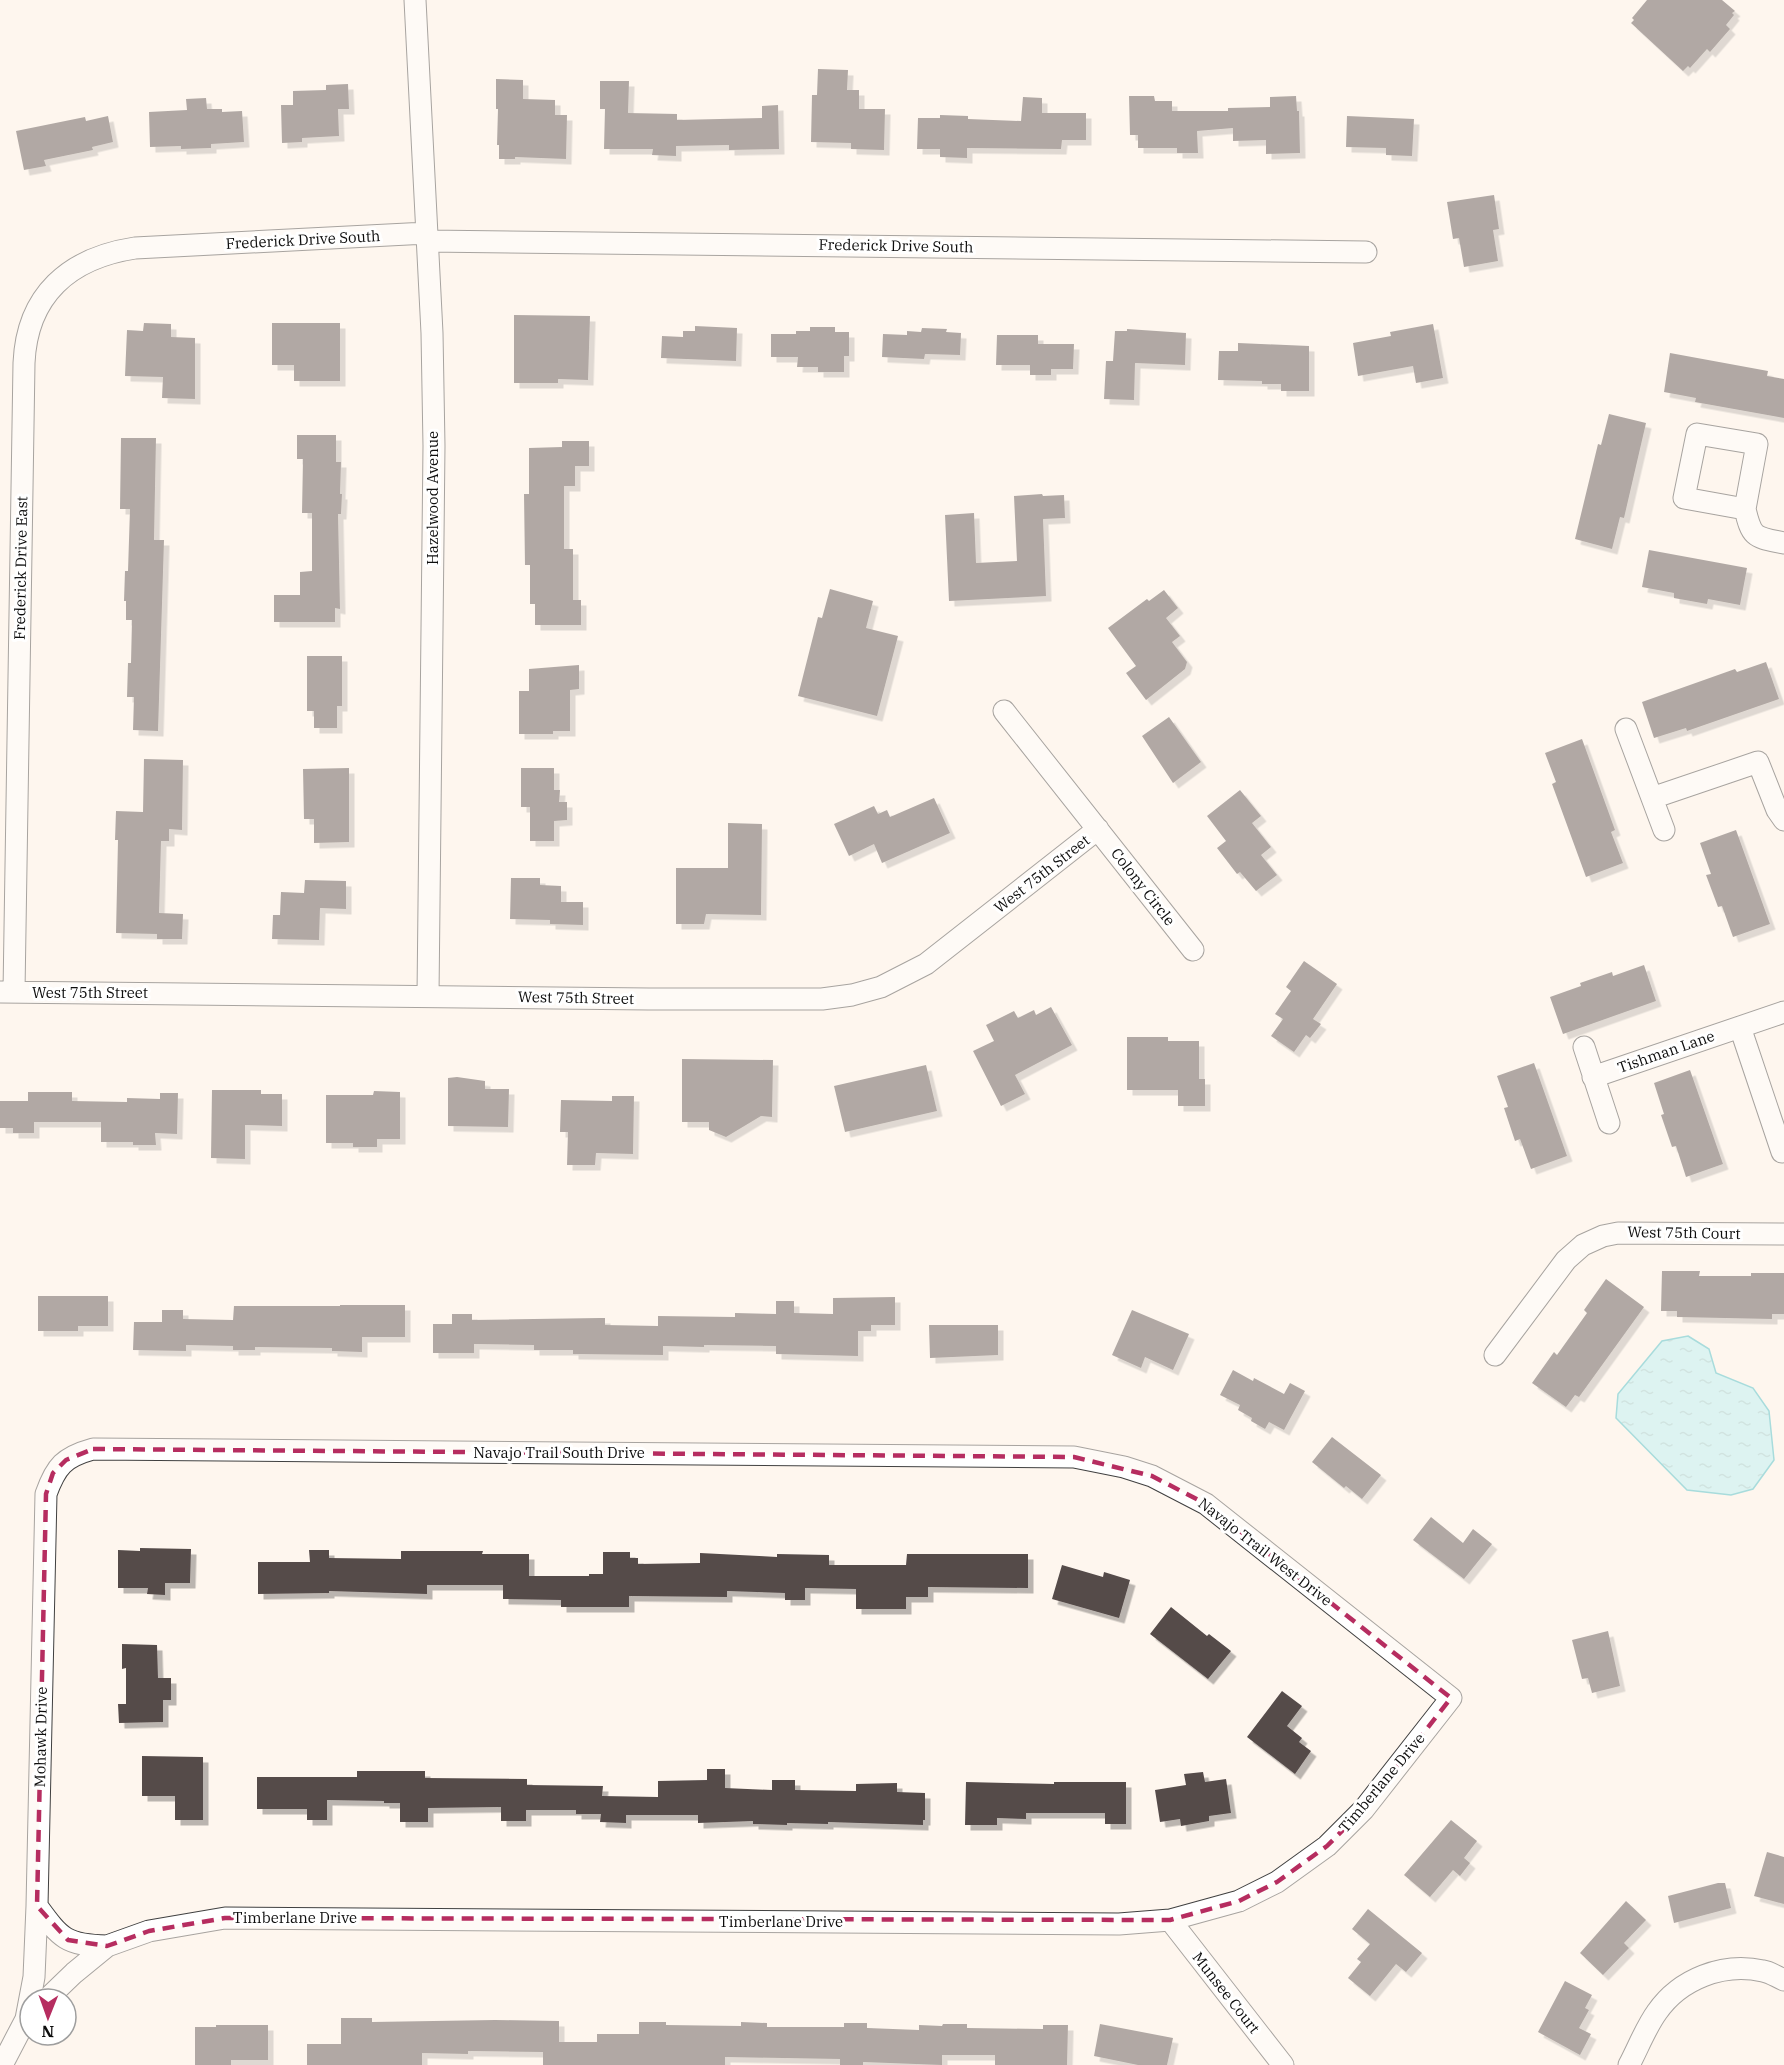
<svg xmlns="http://www.w3.org/2000/svg" width="1784" height="2065" viewBox="0 0 1784 2065" font-family="'IBM Plex Serif',serif">
	<style>
		.water { fill: url(#water-ripples); stroke: #41bcc6; stroke-width: 1.5 }
		.building { fill: #554b4a; filter: url(#shadow) }
		.lines { fill: none; stroke-linecap: round; stroke-linejoin: round }
		.minor-casing { stroke: #404040; stroke-width: 23 }
		.minor { stroke: #fff; stroke-width: 21 }
		.marked { fill: none; stroke: #b62d60; stroke-width: 4.5; stroke-dasharray: 12 8; stroke-linejoin: round }
		.labels { text-anchor: middle; stroke-width: 6; stroke-linejoin: round; paint-order: stroke }
		.street-label { font-size: 15px; fill: #0d0d0d; stroke: #fff }
	</style>
	<defs>
		<pattern id="water-ripples" width="26" height="14" patternUnits="userSpaceOnUse" patternTransform="scale(1.5)"><rect width="26" height="14" fill="#b6f0f3"/><path d="M2 4q2-2 4 0t4 0M15 11q2-2 4 0t4 0" fill="none" stroke="#9bcdcf"/></pattern>
		<filter id="shadow"><feDropShadow dx="5.5" dy="5.5" stdDeviation="0" flood-color="#0004"/></filter>
	</defs>
	<rect width="100%" height="100%" fill="#fef6ee"/>
	<!-- water -->
	<path class="water" d="M1688,1336L1709,1349L1716,1373L1753,1388L1769,1411L1774,1460L1753,1489L1731,1495L1687,1490L1616,1418L1618,1394L1662,1341Z"/>
	<!-- building -->
	<path class="building" d="M1647,0H1722L1735,11L1732,13L1734,15L1726,25L1730,29L1710,52L1707,49L1690,68L1688,66L1683,71L1631,23L1634,20L1632,18Z
		M818,69L848,70L847,90H859V109H885L884,150L851,149V143L811,142L812,95H817Z
		M496,79L523,80V99L555,100V115H567L566,159L515,157V159H499V145H497L498,109H496Z
		M600,81H629L628,113L677,114V120L762,118V106L778,105L779,149L729,150V145L676,146V156L652,155L653,149H604L605,109H600Z
		M348,84L349,109H338L339,136L302,138V142L282,143L281,105H293V91L326,90V85Z
		M1129,96H1154L1155,101H1172V111H1228V108L1270,107V97L1296,96L1297,111H1299L1300,153L1266,154V140L1233,141V128L1197,131L1198,153H1177V148H1138V135H1130Z
		M1023,97L1042,98V113H1086V140H1062L1061,149L967,148V158L940,157V149H917L918,118H940V115L968,116V119L1021,121Z
		M206,98L207,109H222V112L242,111L244,142L211,144V148L181,149V146L150,147L149,112L187,110L186,99Z
		M108,116L113,142L92,147L93,150L44,160L46,166L24,170L16,131L85,117L86,121Z
		M1347,116L1414,119L1412,156L1386,155V148L1346,147Z
		M1494,195L1499,229L1493,230L1498,261L1464,267L1459,238L1453,239L1447,202Z
		M514,315L590,316L588,380L558,379V383H514Z
		M144,323L171,324V337L195,338V399L162,398L163,377L125,376L127,330L143,331Z
		M272,323H340V381H294V365H272Z
		M1433,324L1443,378L1416,383L1413,366L1358,376L1353,343L1391,336L1390,332Z
		M695,326L737,328L736,361L661,358L662,336L683,337V331H695Z
		M810,327H835V332H849V356H844V372H818V367H797L798,357H771V334H796V331H810Z
		M922,328L947,329L946,332L961,333L960,355L925,354L924,359L882,357L883,334L907,335V331L921,332Z
		M1127,329L1186,333L1185,365L1135,363L1134,400L1104,399L1106,361H1113L1115,331H1127Z
		M997,335H1038V344H1074L1073,369H1051V375H1030V365H996Z
		M1238,343L1309,346V391H1281V384H1262V381L1218,380L1219,351H1238Z
		M1670,353L1768,371L1767,376L1784,379V418L1695,402L1696,398L1664,392Z
		M1609,414L1646,423L1624,518L1620,517L1612,549L1575,539L1598,444L1601,445Z
		M297,435H336V462H341L340,494H342L341,514H338L340,609L335,608V622H274V595H300V572L312,571V513H302L303,459H297Z
		M121,438H156L154,540H164L158,731L133,730L134,697H127L128,663H131L132,620H126V601H124L125,571H128L130,509H120Z
		M562,441H589V466H575V486H564V549H573V600H581V625H535V604H530V565H525L524,494H529V448L562,447Z
		M1042,494L1043,496L1064,495L1065,518L1043,519L1046,596L949,601L945,515L974,513L976,563L1017,561L1014,496Z
		M1649,550L1747,568L1740,605L1708,599L1707,604L1674,598V593L1642,587Z
		M830,589L873,601L866,628L898,636L877,716L798,696L818,617L822,618Z
		M1164,590L1178,608L1166,618L1180,636L1172,642L1187,662L1185,669L1146,700L1126,673L1136,666L1108,628L1147,599L1149,601Z
		M307,656H342V706H337V728H314V711H307Z
		M1766,662L1779,699L1687,731L1686,728L1654,738L1642,702L1735,669L1737,672Z
		M579,665V689L570,690V731H553V734H519V691H529V669Z
		M1169,717L1201,762L1173,783L1142,736Z
		M1582,739L1615,830L1611,832L1623,863L1586,877L1552,784L1556,782L1545,753Z
		M144,759L183,760L182,830L169,829V841H161L159,913L183,914L182,939H157V934L116,933L118,840H115L116,811L143,812Z
		M349,768V842L314,843V819H304L303,769Z
		M521,768H554V790H560L559,802H567V820L554,821V841H530V807H521Z
		M1240,790L1261,816L1252,823L1271,847L1261,855L1277,875L1256,891L1240,872L1237,874L1217,848L1226,841L1207,816Z
		M934,798L950,833L882,863L874,844L849,856L834,824L874,806L878,814L887,810L890,817Z
		M728,823L762,824L761,915L706,914L704,924H676V868H728Z
		M1736,830L1770,924L1733,937L1722,906L1718,907L1706,875L1711,874L1700,843Z
		M511,878H540V885L561,886V902H583V925L550,924V920L510,919Z
		M305,880L346,881V909L320,908L319,940L272,939L273,915H280L281,892L304,893Z
		M1304,961L1337,984L1313,1019L1321,1024L1310,1038L1306,1035L1294,1052L1271,1036L1283,1019L1275,1014L1291,991L1286,987Z
		M1644,965L1656,1001L1563,1034L1550,997L1581,986L1580,983L1612,972L1613,976Z
		M1051,1007L1072,1045L1015,1075L1025,1094L1001,1106L973,1051L994,1041L986,1025L1014,1011L1018,1018L1034,1010L1036,1015Z
		M1127,1037H1168V1041H1199V1079H1205V1106H1178V1090H1127Z
		M682,1059L773,1060L772,1117L761,1116L726,1137L709,1130V1122H682Z
		M1534,1063L1567,1156L1531,1169L1520,1139L1515,1141L1504,1108L1508,1107L1497,1076Z
		M926,1065L937,1111L845,1132L834,1086Z
		M1690,1070L1723,1164L1686,1177L1676,1146L1672,1147L1661,1115L1664,1114L1654,1083Z
		M457,1077L485,1081V1089H509L508,1127L448,1126V1078Z
		M212,1090H261V1094H282V1126L245,1125V1159L211,1158Z
		M374,1091L400,1092V1139H377V1147H353V1143H326V1095H373Z
		M28,1092H72V1101L127,1102V1098L160,1099V1093H178L177,1134L155,1133L156,1145H133V1142H101V1122H34V1133H13V1128H0V1101H28Z
		M612,1096H634L633,1154L596,1153L595,1165H567L568,1132H560L561,1100L612,1101Z
		M1662,1271H1700L1699,1276H1751V1273H1784V1314H1772V1319L1677,1317V1311H1661Z
		M1606,1279L1644,1307L1579,1397L1575,1395L1566,1407L1532,1383L1554,1352L1557,1355L1587,1313L1584,1310Z
		M38,1296H108V1326H78V1331H38Z
		M895,1297V1325H871V1331H858V1356L776,1354V1346L704,1345V1347L663,1346V1355L573,1354V1350H534V1345L474,1344V1353H433V1324H452V1314H472V1320L600,1318H605V1325L658,1326V1316L735,1317V1313L776,1314V1301H794V1313L833,1314V1298Z
		M340,1305H405V1337H362V1352L332,1351V1348L255,1347V1350H233V1346L186,1345V1351L133,1350L134,1322H162V1310H183V1319L233,1320L234,1306H340Z
		M1132,1310L1189,1334L1173,1370L1145,1357L1141,1368L1112,1355Z
		M929,1325H998V1355L930,1358Z
		M1233,1370L1253,1381L1254,1378L1284,1394L1290,1383L1305,1391L1284,1430L1269,1422L1265,1429L1251,1421L1252,1418L1238,1410L1240,1405L1220,1395Z
		M1332,1437L1381,1475L1362,1499L1346,1486L1344,1488L1312,1462Z
		M1431,1517L1463,1543L1473,1529L1492,1544L1464,1579L1413,1540Z
		M140,1548L191,1549L190,1583H165V1595L147,1594L148,1588H118V1550L140,1551Z
		M309,1550H329V1558L401,1559V1551H483L482,1554H529V1576H589V1574H603V1552H630V1558H638V1564L700,1563V1553L777,1557V1554L829,1555V1565H906L907,1554H1028V1588L928,1587V1597H906V1609H856V1589L805,1588V1600H785V1593L727,1591V1597L629,1596V1607H561V1600L503,1599V1585H427V1594L329,1591V1593L258,1594V1562H310Z
		M1062,1565L1103,1577L1104,1572L1130,1580L1119,1618L1052,1599Z
		M1171,1607L1207,1636L1209,1634L1231,1651L1208,1679L1150,1634Z
		M1608,1631L1620,1686L1592,1693L1588,1678L1582,1679L1572,1640Z
		M122,1644L157,1645L158,1678H171V1700H163V1722L119,1723L118,1704H126V1668L122,1669Z
		M1282,1691L1302,1706L1287,1726L1302,1738L1299,1742L1311,1751L1295,1774L1247,1737Z
		M142,1756L203,1757V1820H175V1796H142Z
		M707,1769H725V1788L772,1790V1780H795V1790L856,1791V1784L897,1783V1792L925,1793V1820H923V1825L828,1822V1824L787,1823V1825L753,1824V1821L698,1823V1815H626V1823L600,1822L601,1814H576V1810H526V1821H501V1807L428,1808V1822H400V1803H384V1801L327,1800V1820H307V1809H257V1777H357V1771H425V1778L527,1779V1785L603,1786L602,1796L658,1797V1781L707,1780Z
		M1203,1772L1205,1782L1226,1779L1231,1813L1209,1816V1821L1181,1826L1180,1819L1160,1822L1155,1790L1186,1785L1184,1774Z
		M966,1782L1054,1784V1782H1126V1824H1105V1813H1026V1819L997,1818V1825H965Z
		M1451,1820L1477,1841L1464,1858L1470,1863L1460,1876L1453,1870L1430,1897L1404,1875Z
		M1767,1852L1784,1857V1904L1754,1896Z
		M1718,1883H1725L1731,1908L1674,1923L1668,1896Z
		M1626,1901L1646,1920L1624,1943L1629,1948L1603,1975L1580,1953Z
		M1368,1909L1422,1953L1406,1972L1396,1964L1370,1996L1348,1978L1361,1962L1357,1959L1370,1944L1352,1929Z
		M1565,1981L1592,1995L1585,2008L1589,2010L1579,2028L1591,2034L1580,2055L1538,2032Z
		M341,2018H372V2022L495,2020L559,2021V2042H597V2034H639V2022H666V2025L741,2026V2022L767,2023V2027H844V2023H867V2028L919,2030V2025L942,2026L943,2024H967V2028L1043,2029V2025H1068L1067,2065H995V2055H942V2065L863,2062V2065H840V2059L725,2057V2065H543V2052L468,2051V2054L422,2053V2065H307V2044H341Z
		M1100,2024L1173,2038L1167,2065H1138L1094,2056Z
		M216,2025H268V2060H231V2065H195V2027H216Z"/>
	<g class="lines">
		<!-- minor casing -->
		<g class="minor-casing">
			<path id="minor" d="M415,0L432,333L434,446L428,996
				M427,241L1366,252
				M1697,434L1757,444L1745,509L1684,498Z
				M1745,509C1752,539 1755,537 1784,543
				M1004,711L1193,950
				M1626,729L1664,830
				M1652,798L1758,762L1777,810L1784,820
				M0,992L649,999H822L852,995L881,987L926,964L1098,829
				M14,992L24,363C27,295 69,258 135,248L427,233
				M1740,1027L1782,1152
				M1584,1047L1609,1123
				M1593,1077L1784,1012
				M1495,1355L1566,1260L1583,1245L1603,1236L1618,1233L1784,1234
				M37,1906C61,1939 66,1945 107,1946
				M1170,1920L1283,2065
				M26,2019L34,1977L37,1906L46,1494C56,1466 64,1457 93,1449L1074,1457L1124,1467L1152,1476L1206,1504L1451,1698L1364,1809L1327,1846L1277,1882L1239,1901L1170,1920L1119,1924L225,1918L149,1931L107,1946L74,1973L47,1999
				M2,2065L26,2019L30,2016
				M1629,2065C1638,2048 1646,2027 1657,2012C1680,1979 1723,1962 1763,1971C1770,1972 1777,1977 1784,1980"/>
		</g>
		<!-- minor -->
		<use href="#minor" class="minor"/>
	</g>
	<!-- marked area -->
	<path d="M0 0H1784V2065H0ZM93,1449L1074,1457L1152,1476L1206,1504L1451,1698L1364,1809L1327,1846L1277,1882L1239,1901L1170,1920L225,1918L149,1931L107,1946L68,1940L37,1906L46,1494L53,1473L66,1460Z" fill="#fef6ee" fill-opacity=".55" fill-rule="evenodd"/>
	<path class="marked" d="M93,1449L1074,1457L1152,1476L1206,1504L1451,1698L1364,1809L1327,1846L1277,1882L1239,1901L1170,1920L225,1918L149,1931L107,1946L68,1940L37,1906L46,1494L53,1473L66,1460Z"/>
	<g class="labels">
		<!-- street labels -->
		<g class="street-label">
			<text transform="translate(303 240) rotate(-3)" y="5">Frederick Drive South</text>
			<text transform="translate(896 246) rotate(1)" y="5">Frederick Drive South</text>
			<text transform="translate(433 498) rotate(-90)" y="5">Hazelwood Avenue</text>
			<text transform="translate(21 568) rotate(-89)" y="5">Frederick Drive East</text>
			<text transform="translate(1042 874) rotate(-38)" y="5">West 75th Street</text>
			<text transform="translate(1143 887) rotate(52)" y="5">Colony Circle</text>
			<text x="90" y="998">West 75th Street</text>
			<text transform="translate(576 998) rotate(1)" y="5">West 75th Street</text>
			<text transform="translate(1666 1052) rotate(-19)" y="5">Tishman Lane</text>
			<text transform="translate(1684 1233) rotate(1)" y="5">West 75th Court</text>
			<text x="559" y="1458">Navajo Trail South Drive</text>
			<text transform="translate(1265 1552) rotate(38)" y="5">Navajo Trail West Drive</text>
			<text transform="translate(41 1737) rotate(-89)" y="5">Mohawk Drive</text>
			<text transform="translate(1382 1783) rotate(-50)" y="5">Timberlane Drive</text>
			<text x="295" y="1923">Timberlane Drive</text>
			<text x="781" y="1927">Timberlane Drive</text>
			<text transform="translate(1226 1993) rotate(52)" y="5">Munsee Court</text>
		</g>
	</g>
	<!-- north arrow -->
	<g transform="translate(48 2017) rotate(181)"><circle r="28" fill="#ffffff" stroke="#9e9e9e" stroke-width="1.5"/>
	<path d="M0-4.5L10 22L0 15L-10 22Z" fill="#b62d60"/>
	<text y="-9" font-size="16" font-weight="bold" text-anchor="middle" fill="#0d0d0d">N</text>
	</g>
</svg>
